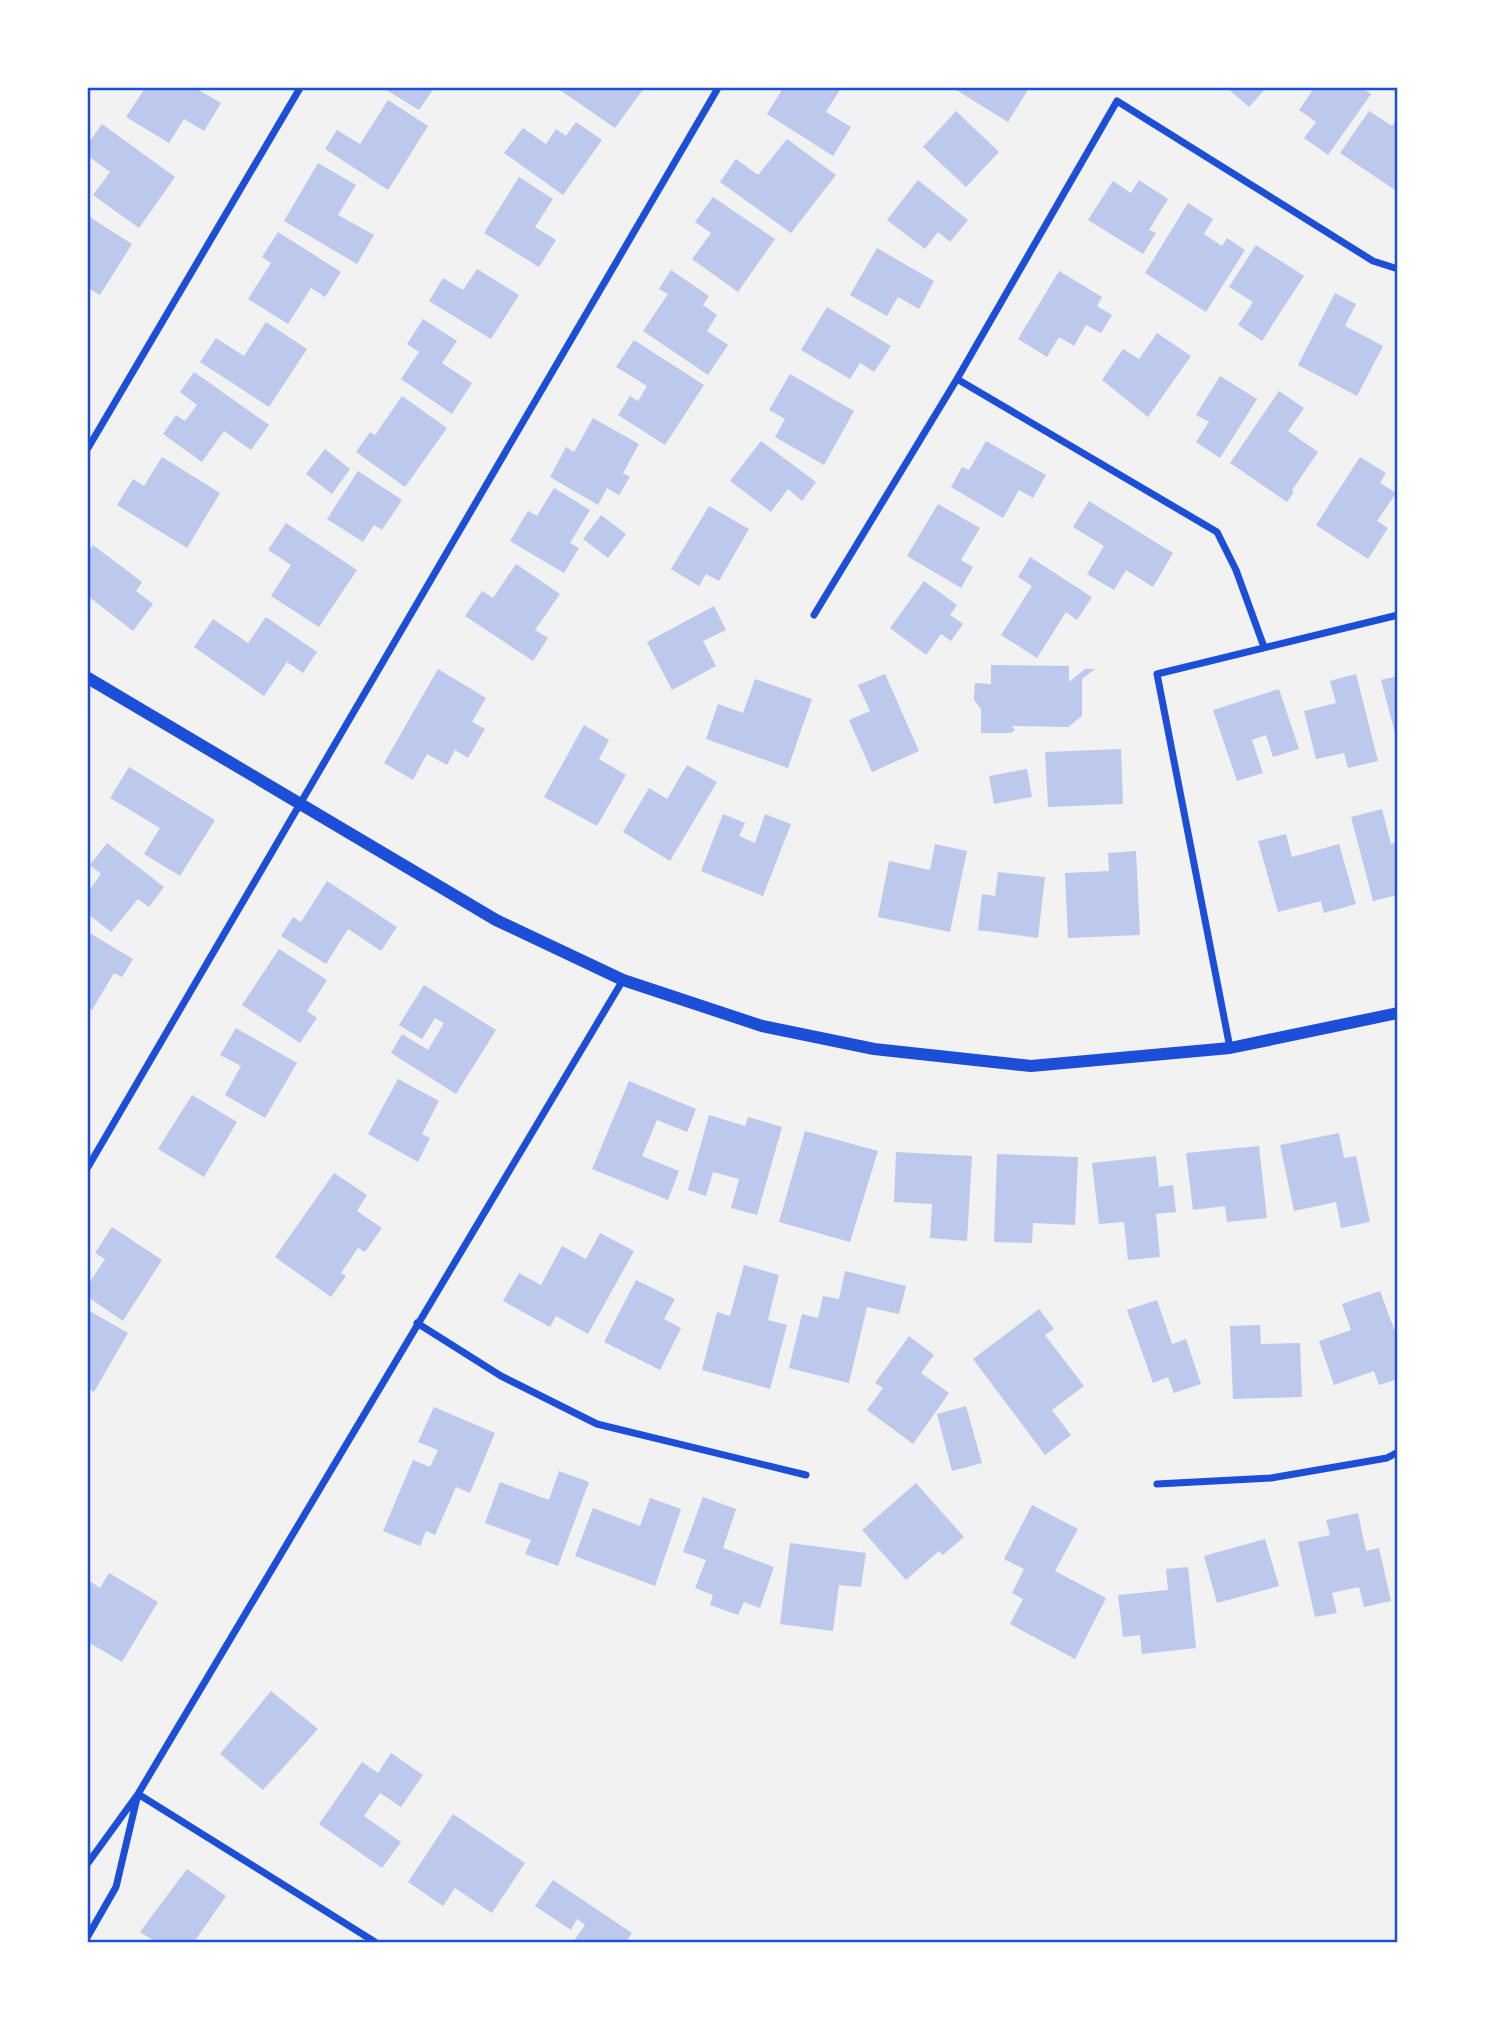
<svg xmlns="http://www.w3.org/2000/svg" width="1485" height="2030" viewBox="0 0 1485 2030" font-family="Lora,serif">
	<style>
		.building { fill: #bdc9ec }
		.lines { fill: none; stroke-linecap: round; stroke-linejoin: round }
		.minor { stroke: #1d4ed8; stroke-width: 7 }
		.tertiary { stroke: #1d4ed8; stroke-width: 12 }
		.neatline { fill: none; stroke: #1d4ed8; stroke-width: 2.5 }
	</style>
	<rect width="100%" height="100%" fill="#f2f2f2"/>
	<!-- building -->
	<path class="building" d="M145,88H195L221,103L204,131L184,119L169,143L126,117Z
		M383,88H434L419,110Z
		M557,88H644L615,128Z
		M783,88H841L826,112L851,127L833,156L767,114Z
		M953,88H1029L1008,122Z
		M1227,88H1266L1249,107Z
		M1314,88H1362L1371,94L1328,155L1304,138L1316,122L1299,110Z
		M388,100L428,126L388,190L325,149L337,130L360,144Z
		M956,111L999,152L966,187L923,147Z
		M1369,111L1392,126L1398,117V192L1340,153Z
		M576,122L602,140L563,195L504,153L523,128L546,144L556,129L566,136Z
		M102,124L175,177L139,228L93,195L110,172L88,156V144Z
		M787,139L836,175L791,233L720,182L736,159L758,175Z
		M318,163L356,185L338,215L374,235L357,264L284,221Z
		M519,177L553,199L535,227L556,240L539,267L484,233Z
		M918,180L968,220L950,242L938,232L925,249L887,220Z
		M1139,180L1168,199L1149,230L1156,233L1143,254L1088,220L1113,181L1131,193Z
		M713,197L775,239L738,292L692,259L711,233L695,222Z
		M1188,203L1213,219L1204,234L1222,246L1227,238L1245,250L1206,312L1145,273Z
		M88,216L132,244L100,295L88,288Z
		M278,232L341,272L325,297L311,288L288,324L248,299L271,263L262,257Z
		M1256,245L1304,276L1262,341L1238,325L1253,302L1229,287Z
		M877,248L934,281L919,309L898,297L887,316L850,295Z
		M477,269L519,295L491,339L429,301L443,278L463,290Z
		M671,270L709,296L703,305L717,315L707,331L728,345L708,375L643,331L668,294L659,289Z
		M1059,271L1102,297L1097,306L1112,315L1101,333L1086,325L1074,346L1059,337L1047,357L1018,339Z
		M1335,293L1356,304L1345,326L1383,346L1357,396L1298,365Z
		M827,307L891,346L874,372L860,363L850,379L801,350Z
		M423,319L457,341L442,363L472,383L452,414L401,379L419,352L407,344Z
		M266,322L307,349L269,407L200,362L216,338L244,356Z
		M1157,333L1191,356L1148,417L1102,380L1123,349L1139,359Z
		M634,340L704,385L665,445L618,415L630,396L638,401L647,386L616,367Z
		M194,372L269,425L251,450L224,431L202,462L163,434L176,415L185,421L197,405L180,392Z
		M790,374L854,411L824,465L775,437L785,419L769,410Z
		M1220,376L1257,399L1220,458L1196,442L1209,422L1196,415Z
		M1279,391L1304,408L1288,431L1318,452L1292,490L1294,492L1287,502L1230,463Z
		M402,396L447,428L405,487L356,452L370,432L375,435Z
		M593,418L639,444L623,473L630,477L619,495L607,488L598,505L550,477L566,447L574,452Z
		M761,441L816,482L802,501L788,489L771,512L730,481Z
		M986,441L1046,475L1033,498L1019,490L1003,518L951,487L962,467L969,470Z
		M325,449L350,469L332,494L306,474Z
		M162,457L220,493L187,548L117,505L133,479L144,486Z
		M1360,457L1386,473L1380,483L1396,493L1377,521L1388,528L1368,559L1316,525Z
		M358,471L402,500L382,530L374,525L363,542L327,519Z
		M554,488L590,510L570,543L579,548L564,573L510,541L528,511L537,516Z
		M1089,501L1173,553L1153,587L1126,570L1114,590L1087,574L1104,546L1073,527Z
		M938,504L980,528L961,560L973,567L961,588L907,556Z
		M709,506L749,529L719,581L706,574L699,586L671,569Z
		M601,515L626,534L608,558L583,539Z
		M286,523L357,570L319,627L271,596L291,565L268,550Z
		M93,545L142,582L136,591L153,604L133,631L88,596V553Z
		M1030,557L1092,597L1077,620L1066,612L1037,658L1001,635L1032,586L1018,577Z
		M516,564L560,594L535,630L548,638L533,661L465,616L482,591L493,598Z
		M924,581L957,605L950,615L963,624L951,641L941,634L926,655L890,628Z
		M714,606L726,630L703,641L716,666L672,690L647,642Z
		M266,617L317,652L303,673L287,662L264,696L194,647L213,619L248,643Z
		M991,665L1069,666V682L1085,669H1095L1082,679V716L1068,727L1012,726L1015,730L1011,733H981V709L974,700L975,683L991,684Z
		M438,669L486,698L472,722L485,729L468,758L455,750L447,765L427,754L413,780L384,763Z
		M885,674L919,751L872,772L849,720L870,711L858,685Z
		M1356,674L1378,761L1348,768L1344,753L1316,759L1304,711L1336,703L1330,681Z
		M1398,676V741H1397L1381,680Z
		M755,679L812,699L788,768L706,739L718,704L743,713Z
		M1279,689L1299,749L1273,757L1266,735L1252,740L1263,773L1237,781L1213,710Z
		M584,725L609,740L599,759L626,775L597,826L544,797Z
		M1121,749L1123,804L1048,807L1045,752Z
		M687,765L717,782L670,861L623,832L649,788L667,799Z
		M129,767L215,820L180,876L144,854L160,828L110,798Z
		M1027,769L1032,797L994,804L989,776Z
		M1382,809L1391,844L1398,842V895L1373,901L1351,817Z
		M723,814L745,823L739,836L755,843L765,814L791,824L763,896L701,871Z
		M1286,834L1292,857L1339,844L1356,904L1324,913L1321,901L1278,912L1258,841Z
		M107,843L164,887L149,907L138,899L111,932L88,914V892L101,874L90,865Z
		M935,844L967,851L950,932L878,917L889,861L930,870Z
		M1136,851L1140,935L1068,938L1065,873L1109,871L1108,853Z
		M998,872L1045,877L1038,938L978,930L982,894L995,896Z
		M327,881L397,927L381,951L348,929L326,964L281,936L293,917L301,922Z
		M88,932L133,959L122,977L114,973L92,1010L88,1008Z
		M279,949L327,980L307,1011L317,1018L300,1043L242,1005Z
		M424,985L496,1030L456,1094L391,1053L402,1034L428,1050L444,1023L435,1018L422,1039L399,1025Z
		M236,1028L297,1063L265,1118L225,1095L241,1066L220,1055Z
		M398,1079L439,1101L422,1134L430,1138L418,1162L368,1134Z
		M629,1081L696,1109L687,1132L657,1120L642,1156L679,1171L668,1200L592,1169Z
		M192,1095L237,1122L204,1177L158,1149Z
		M709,1115L745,1126L748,1117L782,1127L757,1215L731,1208L739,1179L713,1172L706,1196L688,1190Z
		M805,1131L878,1151L850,1242L779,1222Z
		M1339,1133L1344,1158L1356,1156L1370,1222L1341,1228L1336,1202L1294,1211L1280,1145Z
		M1259,1146L1267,1218L1227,1222L1225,1206L1193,1210L1186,1153Z
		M896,1152L972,1156L967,1241L930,1238L932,1204L894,1202Z
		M997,1154L1078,1157L1075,1225L1033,1223L1032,1243L994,1242Z
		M1156,1156L1159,1187L1173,1185L1176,1212L1156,1214L1160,1257L1128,1260L1124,1222L1099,1224L1092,1163Z
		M334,1173L367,1195L357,1211L382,1228L365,1252L358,1248L341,1273L346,1276L331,1297L275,1257Z
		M112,1227L162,1260L123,1321L88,1297V1285L105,1259L95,1253Z
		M600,1233L634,1251L588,1334L556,1316L550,1327L503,1301L519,1273L541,1285L562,1246L586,1259Z
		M744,1265L779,1275L768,1320L787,1325L770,1389L702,1370L717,1312L730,1316Z
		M845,1271L906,1286L899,1314L867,1307L849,1383L789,1368L802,1314L818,1318L823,1296L839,1299Z
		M636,1280L675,1299L664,1319L681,1328L660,1370L604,1342Z
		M1380,1291L1398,1340V1379L1379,1385L1374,1371L1334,1385L1319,1341L1351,1330L1342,1304Z
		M1157,1300L1172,1344L1186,1339L1201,1384L1174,1393L1168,1377L1153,1383L1127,1310Z
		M1039,1309L1054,1329L1045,1335L1084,1386L1052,1410L1071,1435L1045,1455L973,1359Z
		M88,1310L128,1333L94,1392L88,1388Z
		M1260,1325L1261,1344L1300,1343L1302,1397L1233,1399L1230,1326Z
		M909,1336L934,1355L921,1373L949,1393L913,1444L867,1410L883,1388L875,1383Z
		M966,1406L982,1463L952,1471L937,1414Z
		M434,1407L495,1433L470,1493L456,1487L435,1535L426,1531L420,1546L383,1531L413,1460L430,1467L438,1450L418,1442Z
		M559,1471L589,1482L558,1566L525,1554L531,1540L485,1523L500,1482L549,1500Z
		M916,1483L964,1537L943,1555L939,1551L906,1580L862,1530Z
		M703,1497L736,1509L723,1548L774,1567L760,1608L744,1602L738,1615L710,1605L713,1595L695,1588L706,1560L683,1552Z
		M650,1498L681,1509L655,1586L575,1556L593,1508L640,1526Z
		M1032,1505L1078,1529L1055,1571L1106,1598L1075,1659L1010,1624L1023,1599L1012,1593L1024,1569L1004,1559Z
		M1358,1513L1366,1551L1379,1548L1391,1601L1364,1607L1359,1587L1332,1593L1337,1613L1315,1617L1298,1542L1330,1535L1326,1520Z
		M1265,1539L1279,1586L1217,1603L1204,1556Z
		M790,1543L866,1553L861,1587L839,1585L833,1631L780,1624Z
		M1188,1567L1196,1648L1142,1654L1140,1635L1123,1637L1118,1595L1168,1590L1166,1569Z
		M109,1573L158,1602L122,1662L88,1642V1580L100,1588Z
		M271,1691L318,1729L263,1790L220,1754Z
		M391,1753L423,1775L401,1807L380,1793L364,1816L401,1842L382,1868L319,1824L362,1762L378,1773Z
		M453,1814L525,1863L492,1913L455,1888L443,1906L408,1882Z
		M187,1869L226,1896L194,1942H156L140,1932Z
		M553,1880L632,1933L626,1942H573L585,1925L577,1919L571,1930L535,1906Z"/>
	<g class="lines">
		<!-- minor -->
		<path class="minor" d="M957,379L1217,532L1236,570L1264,647
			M88,448L300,88
			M814,615L957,379L1117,101L1373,261L1398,269
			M1230,1048L1157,674L1398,615
			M88,1167L718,88
			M417,1323L501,1376L597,1424L806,1475
			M1157,1484L1271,1478L1387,1458L1398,1452
			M138,1794L375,1942
			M88,1863L138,1794L623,980
			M88,1936L116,1887L137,1798"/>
		<!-- tertiary -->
		<path class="tertiary" d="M88,678L496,920L623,980L762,1026L874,1049L1031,1066L1230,1048L1398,1013"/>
	</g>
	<!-- border -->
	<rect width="1485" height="2030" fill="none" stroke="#ffffff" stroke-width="178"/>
	<rect x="89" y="89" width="1307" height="1852" class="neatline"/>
</svg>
